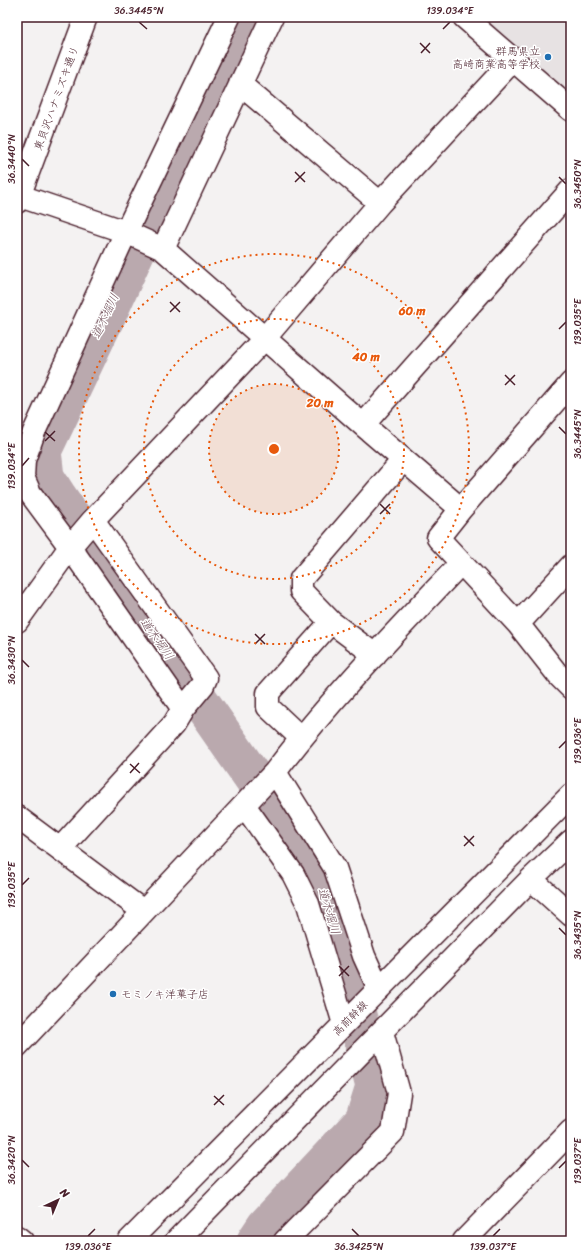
<svg xmlns="http://www.w3.org/2000/svg" width="588" height="1258" viewBox="0 0 588 1258" font-family="Sriracha,'Klee One',sans-serif">
	<style>
		.built { fill: #e7e2e3 }
		.lines { fill: none; stroke-linecap: round; stroke-linejoin: round }
		.river { stroke: #baa9ae; stroke-width: 39 }
		.minor-casing { stroke: #4a1f2b; stroke-width: 25 }
		.minor { stroke: #fff; stroke-width: 22 }
		.ticks { fill: none; stroke: #4a1f2b; stroke-width: 1.5 }
		.ring { fill: none; stroke: #e8590c; stroke-width: 2; stroke-dasharray: 2 4 }
		.poi-dot { fill: #1f6fb2; stroke: #fff; stroke-width: 1.5 }
		.labels { text-anchor: middle; stroke-width: 3; stroke-linejoin: round; paint-order: stroke }
		.poi-label { font-size: 11px; fill: #4a1f2b; stroke: #fff; text-anchor: end }
		.street-label { font-size: 11px; fill: #4a1f2b; stroke: #fff }
		.water-label { font-size: 12px; font-style: italic; fill: #714f59; stroke: #fff }
		.centre { fill: #e8590c; stroke: #fff; stroke-width: 2 }
		.ring-label { font-size: 12px; text-anchor: middle; font-weight: bold; fill: #e8590c; stroke: #fff; stroke-width: 3; stroke-linejoin: round; paint-order: stroke }
		.neatline { fill: none; stroke: #4a1f2b; stroke-width: 1.5 }
		.ticks-label { font-size: 10px; text-anchor: middle; fill: #4a1f2b }
	</style>
	<rect width="100%" height="100%" fill="#f4f2f2"/>
	<filter id="ink" filterUnits="userSpaceOnUse"><feTurbulence type="fractalNoise" baseFrequency=".025" numOctaves="2"/><feDisplacementMap in="SourceGraphic" scale="8" xChannelSelector="R" yChannelSelector="G"/><feConvolveMatrix kernelMatrix="1 2 1 2 8 2 1 2 1" color-interpolation-filters="sRGB"/></filter>
	<g filter="url(#ink)">
		<!-- built -->
		<path class="built" d="M478,17H571V98Z"/>
		<g class="lines">
			<!-- river -->
			<path class="river" d="M249,17L153,213L111,306L42,451L45,477L57,496L304,851L327,897L375,1086L364,1121L266,1226L256,1241"/>
			<!-- minor casing -->
			<g class="minor-casing">
				<path id="minor" d="M464,17L571,110
					M240,84L380,203
					M17,195L126,232L163,249L363,425L461,509
					M17,202L86,17
					M163,249L272,17
					M571,383L461,509L438,538L518,624L559,676L571,688
					M363,425L571,190
					M93,520L206,678L203,685L183,709
					M17,621L70,547L93,520L264,339L380,203L514,59
					M518,624L571,566
					M375,655L331,622L301,591V579L403,460
					M301,738L268,707V693L331,622
					M275,772L335,868L364,956L379,989
					M244,805L293,874L308,904L344,1024
					M17,817L143,911
					M60,849L174,724L183,709L70,547L30,493L23,477L24,460L34,432L126,232L229,17
					M531,879L571,915
					M17,1046L275,772C331,698 397,631 461,563
					M17,1237L22,1241
					M129,1241L571,795
					M176,1241L531,879L571,841
					M285,1241L393,1132L399,1093L382,1032
					M464,1241L571,1131"/>
			</g>
			<!-- minor -->
			<use href="#minor" class="minor"/>
		</g>
	</g>
	<!-- ticks -->
	<path class="ticks" d="M139,22L147,29M443,29L450,22M420,43L430,53M421,53L430,43M22,159L29,166M295,172L305,182M559,177L566,184M295,182L305,172M170,302L180,312M170,312L180,302M559,329L566,322M505,375L515,385M505,385L515,375M559,427L566,434M45,432L55,441M45,441L55,431M22,466L29,458M380,504L390,514M380,514L390,504M255,634L265,644M255,644L265,634M22,660L29,667M559,748L566,741M130,764L140,773M130,773L139,763M464,836L474,846M464,846L474,836M22,885L29,878M559,928L566,935M339,966L349,976M339,976L349,966M214,1096L224,1105M214,1105L224,1095M22,1160L29,1167M559,1168L566,1161M352,1229L359,1236M88,1236L95,1229M493,1236L500,1229"/>
	<!-- distance rings -->
	<circle cx="274" cy="449" r="65" fill="#e8590c" fill-opacity=".12"/>
	<g class="ring">
		<circle cx="274" cy="449" r="65"/>
		<circle cx="274" cy="449" r="130"/>
		<circle cx="274" cy="449" r="195"/>
	</g>
	<!-- markers -->
	<g class="poi-dot">
		<circle cx="548" cy="57" r="4"/>
		<circle cx="113" cy="994" r="4"/>
	</g>
	<g class="labels">
		<!-- poi labels -->
		<g class="poi-label">
			<text x="540" y="55">群馬県立<tspan x="540" dy="13">高崎商業高等学校</tspan></text>
			<text x="121" y="998" text-anchor="start">モミノキ洋菓子店</text>
		</g>
		<!-- street labels -->
		<g class="street-label">
			<text transform="translate(56 98) rotate(-70)" y="4">東貝沢ハナミズキ通り</text>
			<text transform="translate(350 1018) rotate(-45)" y="4">高前幹線</text>
		</g>
		<!-- water labels -->
		<g class="water-label">
			<text transform="translate(105 316) rotate(-65)" y="4">道木堀川</text>
			<text transform="translate(157 639) rotate(55)" y="4">道木堀川</text>
			<text transform="translate(329 911) rotate(73)" y="4">道木堀川</text>
		</g>
	</g>
	<circle cx="274" cy="449" r="6" class="centre"/>
	<g class="ring-label">
		<text x="412" y="315">60 m</text>
		<text x="366" y="361">40 m</text>
		<text x="320" y="407">20 m</text>
	</g>
	<!-- margin -->
	<rect width="588" height="1258" fill="none" stroke="#fff" stroke-width="44"/>
	<!-- north arrow -->
	<g transform="translate(58 1200) rotate(44)" stroke="#ffffff" stroke-width="3" paint-order="stroke">
	<path d="M0-3L7 15L0 10L-7 15Z" fill="#4a1f2b"/>
	<text y="-6" font-size="11" font-weight="bold" text-anchor="middle" fill="#4a1f2b">N</text>
	</g>
	<rect x="22" y="22" width="544" height="1214" class="neatline"/>
	<g class="ticks-label">
		<text x="139" y="14">36.3445°N</text>
		<text x="450" y="14">139.034°E</text>
		<text transform="translate(11 159) rotate(-90)" y="4">36.3440°N</text>
		<text transform="translate(577 184) rotate(-90)" y="4">36.3450°N</text>
		<text transform="translate(577 322) rotate(-90)" y="4">139.035°E</text>
		<text transform="translate(577 434) rotate(-90)" y="4">36.3445°N</text>
		<text transform="translate(11 466) rotate(-90)" y="4">139.034°E</text>
		<text transform="translate(11 660) rotate(-90)" y="4">36.3430°N</text>
		<text transform="translate(577 741) rotate(-90)" y="4">139.036°E</text>
		<text transform="translate(11 885) rotate(-90)" y="4">139.035°E</text>
		<text transform="translate(577 935) rotate(-90)" y="4">36.3435°N</text>
		<text transform="translate(11 1160) rotate(-90)" y="4">36.3420°N</text>
		<text transform="translate(577 1161) rotate(-90)" y="4">139.037°E</text>
		<text x="88" y="1250">139.036°E</text>
		<text x="359" y="1250">36.3425°N</text>
		<text x="493" y="1250">139.037°E</text>
	</g>
</svg>
